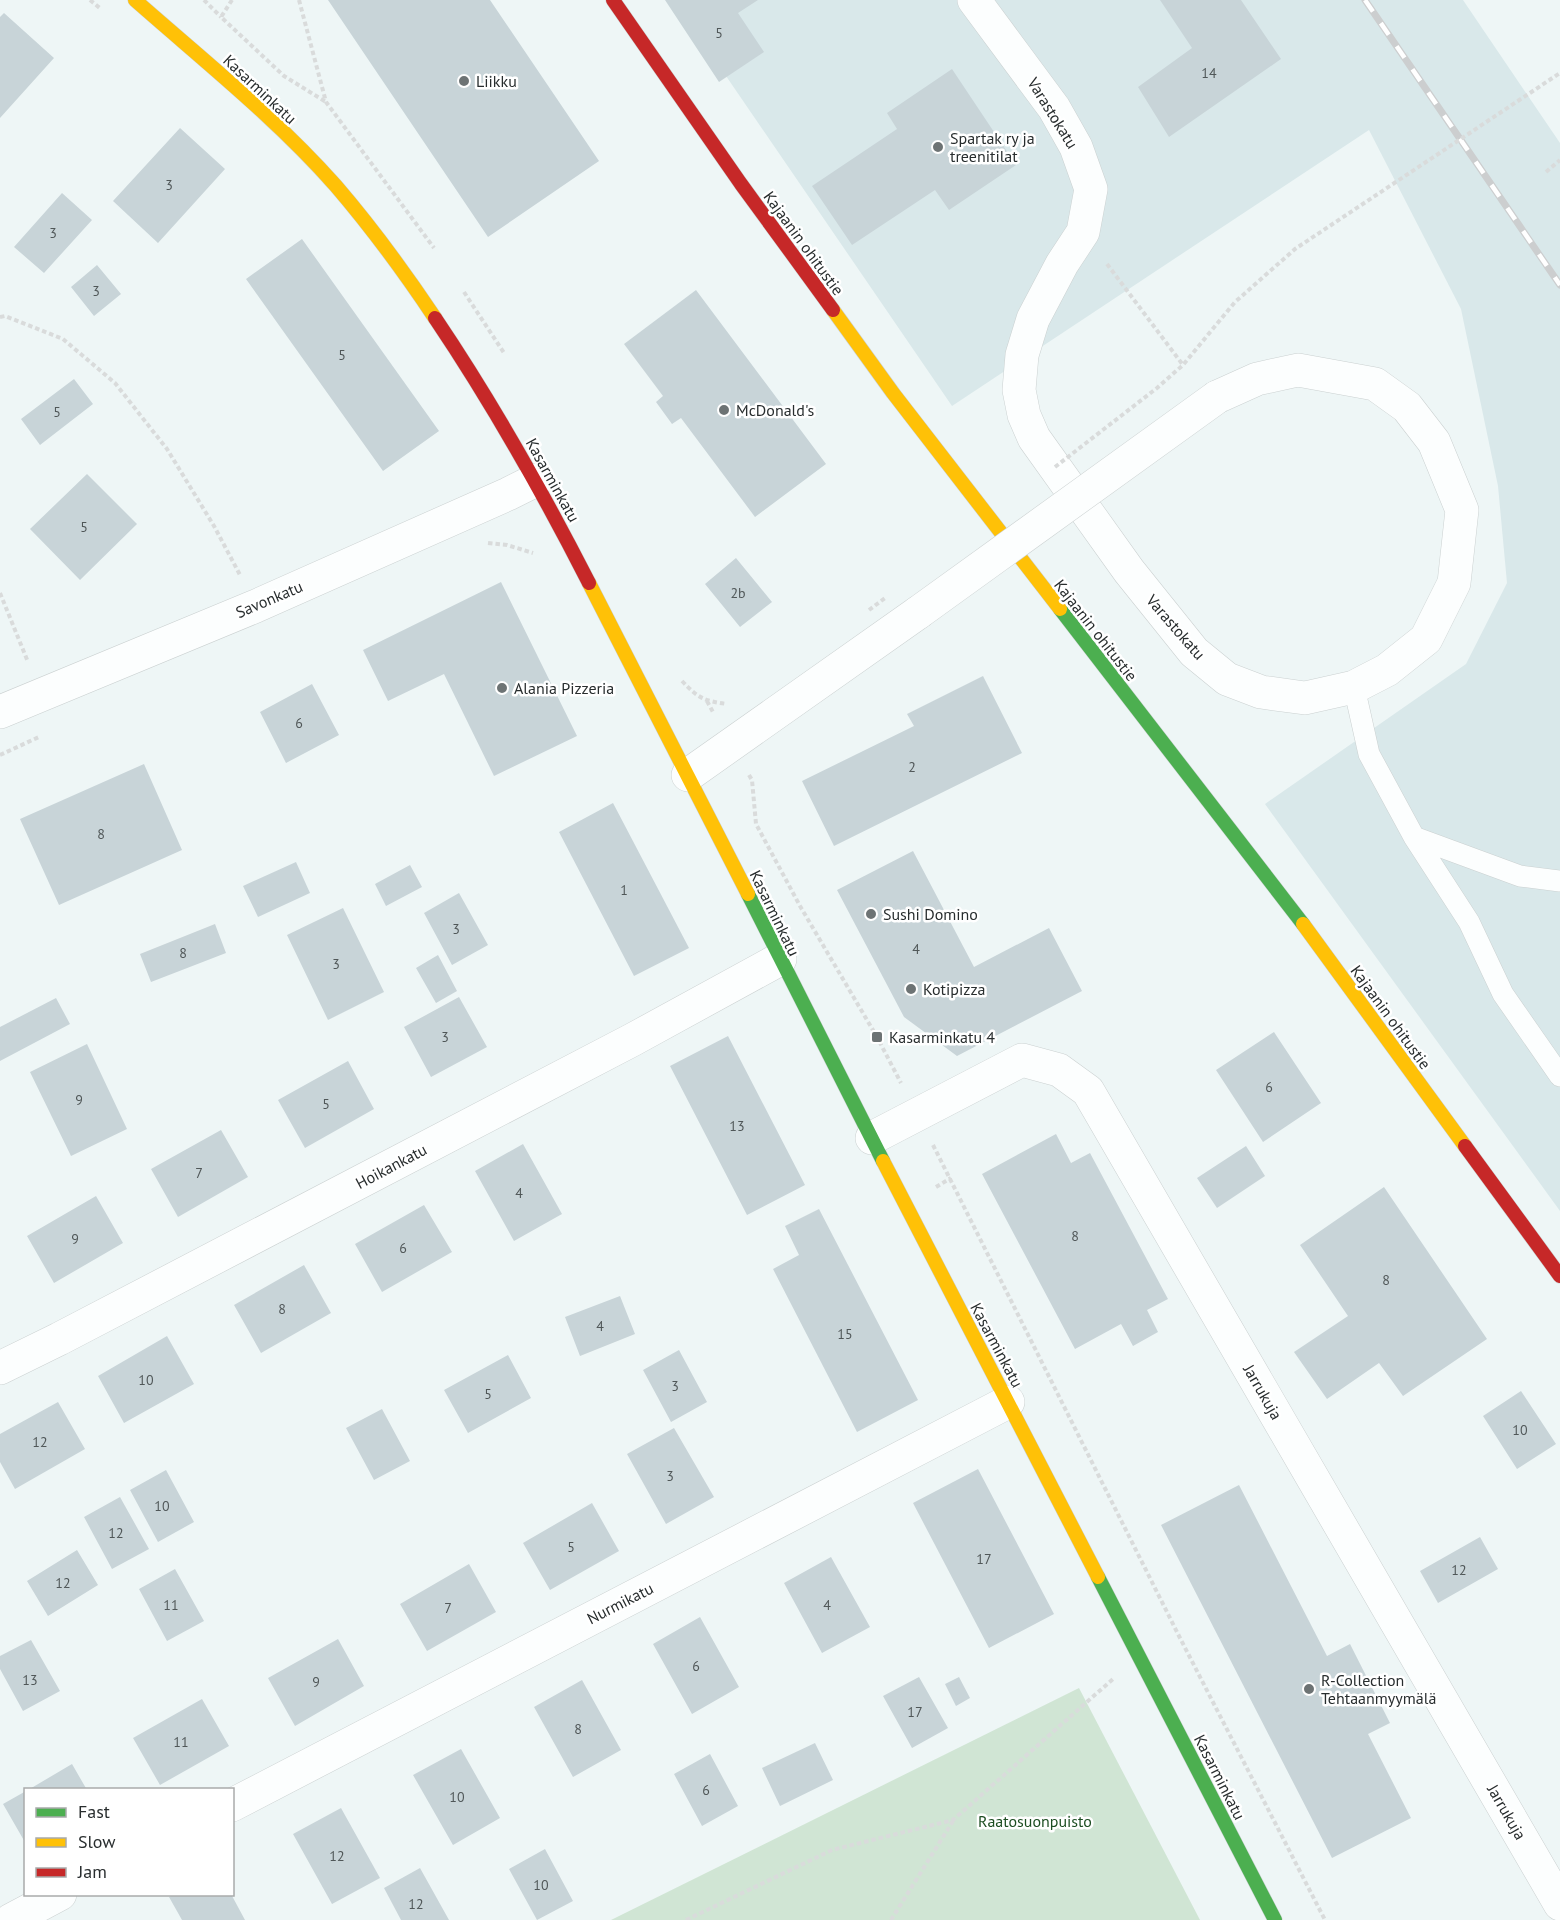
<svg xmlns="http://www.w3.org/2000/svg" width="1560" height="1920" viewBox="0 0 1560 1920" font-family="'PT Sans',sans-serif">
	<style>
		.built { fill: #d9e8ea }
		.green { fill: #d0e5d4 }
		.building { fill: #c8d4d8 }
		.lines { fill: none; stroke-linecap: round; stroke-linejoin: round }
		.lane-casing { stroke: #cbd1d1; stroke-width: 22 }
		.street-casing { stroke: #cbd1d1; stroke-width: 34 }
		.fast-casing { stroke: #cbd1d1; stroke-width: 15 }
		.slow-casing { stroke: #cbd1d1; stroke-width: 15 }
		.jam-casing { stroke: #cbd1d1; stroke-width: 15 }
		.path { stroke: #d9dbdb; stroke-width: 4; stroke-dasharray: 4.5 3; stroke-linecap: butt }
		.lane { stroke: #fcfefe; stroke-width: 21 }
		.street { stroke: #fcfefe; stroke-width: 33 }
		.fast { stroke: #4caf50; stroke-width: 14 }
		.slow { stroke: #ffc107; stroke-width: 14 }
		.jam { stroke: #c62828; stroke-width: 14 }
		.rail-casing { stroke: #cccecf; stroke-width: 7 }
		.rail { stroke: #fff; stroke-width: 4.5; stroke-dasharray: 14; stroke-linecap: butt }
		.street-bridge-casing { stroke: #cbd1d1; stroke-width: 34; stroke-linecap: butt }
		.path-bridge { stroke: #d9dbdb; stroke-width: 4; stroke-dasharray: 4.5 3; stroke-linecap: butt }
		.street-bridge { stroke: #fcfefe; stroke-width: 33 }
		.poi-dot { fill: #6d7374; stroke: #fff; stroke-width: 2 }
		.labels { text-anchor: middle; stroke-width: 5; stroke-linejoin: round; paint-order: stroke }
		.number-label { font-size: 14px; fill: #505758 }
		.poi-label { font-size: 16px; fill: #282d2e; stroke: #fff; text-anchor: start }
		.street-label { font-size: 16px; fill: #282d2e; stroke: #fff }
		.park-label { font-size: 16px; fill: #1c4d21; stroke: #fff }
	</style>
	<rect width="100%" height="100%" fill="#eef6f6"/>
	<!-- built -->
	<path class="built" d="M674,0H1463L1560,143V1211L1265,804L1466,664L1507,583L1498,486L1461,309L1369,130L952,406Z"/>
	<!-- green -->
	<path class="green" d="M1079,1688L1200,1920H611Z"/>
	<!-- building -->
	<path class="building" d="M328,0H490L599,161L488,237Z
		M665,0H758L738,13L764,52L719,82Z
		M1160,0H1241L1281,59L1169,137L1138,87L1192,48Z
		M4,13L54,58L0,118V17Z
		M952,69L1016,165L949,210L935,190L852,245L812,186L897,129L887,113Z
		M180,128L225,169L158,243L113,201Z
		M62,193L92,220L44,273L14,247Z
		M302,239L439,431L383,471L246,279Z
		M97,265L121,294L94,316L71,287Z
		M696,290L826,464L755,517L681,418L672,424L656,402L663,396L624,344Z
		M74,379L93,404L40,445L21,419Z
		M87,474L137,524L80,580L30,529Z
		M736,558L772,602L740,627L705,584Z
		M501,582L577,736L494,776L444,674L388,701L363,650Z
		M983,676L1022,753L834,846L802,781L914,726L907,714Z
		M312,684L339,735L286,763L260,712Z
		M144,764L182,850L59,905L20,819Z
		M613,803L689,948L634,976L559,832Z
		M913,851L974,967L1049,928L1082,991L957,1056L904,1017L837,890Z
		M296,862L310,893L258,917L243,886Z
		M410,865L422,887L386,906L375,884Z
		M459,893L488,945L452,965L424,913Z
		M343,908L384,992L328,1020L287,935Z
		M215,924L226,953L151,982L140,954Z
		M438,955L457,991L436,1003L416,968Z
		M459,997L487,1047L431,1077L404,1027Z
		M56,998L70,1024L0,1061V1027Z
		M1274,1032L1321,1103L1263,1142L1216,1070Z
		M728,1036L805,1185L747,1215L670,1066Z
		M87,1044L127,1129L71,1156L30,1072Z
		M348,1061L374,1109L305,1148L278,1100Z
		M221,1130L248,1177L178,1217L151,1169Z
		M1056,1134L1071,1163L1090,1153L1168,1299L1147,1310L1158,1332L1133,1346L1121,1324L1075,1349L982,1174Z
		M523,1144L562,1214L514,1241L475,1171Z
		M1246,1146L1265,1176L1217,1208L1197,1178Z
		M1384,1187L1487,1339L1403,1396L1379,1363L1327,1399L1294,1352L1348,1316L1300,1245Z
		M96,1196L123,1243L54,1283L27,1236Z
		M424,1205L452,1252L382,1292L355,1244Z
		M819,1209L918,1400L857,1432L773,1269L799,1255L785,1226Z
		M304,1265L331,1313L261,1353L234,1305Z
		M620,1296L635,1334L580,1356L565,1317Z
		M167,1336L194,1384L124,1423L98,1376Z
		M679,1350L707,1402L671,1422L643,1370Z
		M508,1355L531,1398L468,1433L444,1390Z
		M1521,1391L1556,1444L1517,1469L1483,1416Z
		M58,1402L85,1449L15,1489L0,1462V1434Z
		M382,1409L410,1461L374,1480L346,1428Z
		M674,1428L714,1497L666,1524L627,1454Z
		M978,1469L1054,1614L989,1648L913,1503Z
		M166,1470L194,1522L158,1542L130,1490Z
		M1239,1485L1327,1656L1350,1644L1390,1723L1368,1734L1411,1818L1332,1858L1161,1525Z
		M120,1497L149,1549L112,1569L84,1517Z
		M592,1503L619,1551L550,1590L523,1543Z
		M1480,1537L1498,1569L1438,1603L1420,1571Z
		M77,1550L98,1585L48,1616L27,1581Z
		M831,1557L870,1627L822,1653L784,1583Z
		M469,1564L496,1612L427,1651L400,1604Z
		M175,1569L204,1621L167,1641L139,1589Z
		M700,1617L739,1687L692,1714L653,1644Z
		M338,1639L364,1686L295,1726L268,1678Z
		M31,1640L60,1691L23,1711L0,1669V1656Z
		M919,1677L948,1728L912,1748L883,1696Z
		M959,1677L970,1698L956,1706L945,1684Z
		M582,1680L621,1750L573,1777L534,1707Z
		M202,1699L229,1746L160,1785L133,1738Z
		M815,1743L833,1780L780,1806L762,1768Z
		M461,1749L500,1818L453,1845L413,1775Z
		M710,1754L738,1806L702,1826L674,1774Z
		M72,1764L87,1790H28Z
		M26,1791V1844L3,1804Z
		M341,1808L380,1878L332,1904L293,1834Z
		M545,1849L573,1901L537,1920L509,1869Z
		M420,1868L449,1920H401L384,1888Z
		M174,1894H231L245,1920H182L169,1897Z"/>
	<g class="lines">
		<!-- lane casing -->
		<g class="lane-casing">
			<path id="lane" d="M1354,687L1369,754L1414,837L1469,922L1503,994L1560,1076
				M1414,837L1520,876L1560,881"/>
		</g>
		<!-- street casing -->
		<g class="street-casing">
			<path id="street" d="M974,0L1054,108L1076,147L1091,189L1083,232L1062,264L1033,319L1022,355L1019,390L1024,415L1034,438L1129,571L1194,652L1227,679L1261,692L1305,698L1354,687L1387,670L1426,639L1454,583L1462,510L1434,442L1407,407L1375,384L1298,370L1257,379L1217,397
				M0,712L256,606L508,494L536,480
				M688,775L919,612
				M872,1138L1022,1060L1059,1070L1088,1091L1560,1904
				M0,1368L59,1339L632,1040L780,959
				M232,1805L1008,1402
				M11,1920L60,1894"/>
		</g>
		<!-- fast casing -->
		<g class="fast-casing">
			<path id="fast" d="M1060,609L1303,924
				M748,894L883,1161
				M1098,1577L1275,1920"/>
		</g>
		<!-- slow casing -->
		<g class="slow-casing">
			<path id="slow" d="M135,0C203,60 276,118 336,186C372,228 405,273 435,318
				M833,310L893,393L1060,609
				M589,583L748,894
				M1303,924L1465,1146
				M883,1161L1098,1577"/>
		</g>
		<!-- jam casing -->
		<g class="jam-casing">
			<path id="jam" d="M613,0L741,184L833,310
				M435,318C493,404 542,491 589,583
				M1465,1146L1560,1276"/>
		</g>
		<!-- path -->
		<path class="path" d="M90,0L101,9
			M204,0L221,17
			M232,0L221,17L284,76L326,102
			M299,0L326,102L434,248
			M1546,172L1560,160
			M1107,264L1183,365
			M464,292L504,353
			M0,317L5,316L63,339L115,383L167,449L214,526L240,575
			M488,543L507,545L533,553
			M0,593L28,662
			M682,681C698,698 704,701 727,704
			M707,701L714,714
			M0,755L39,737
			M749,775L752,780L756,824L800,906L877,1037L901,1083
			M933,1145L1180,1638L1325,1920
			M936,1187L951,1178
			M686,1920L832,1850L953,1820L1113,1679
			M891,1920L953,1821"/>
		<!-- lane -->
		<use href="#lane" class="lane"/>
		<!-- street -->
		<use href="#street" class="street"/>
		<!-- fast -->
		<use href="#fast" class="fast"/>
		<!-- slow -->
		<use href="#slow" class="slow"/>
		<!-- jam -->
		<use href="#jam" class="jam"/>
		<!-- rail casing -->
		<g class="rail-casing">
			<path id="rail" d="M1365,0L1560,285"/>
		</g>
		<!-- rail -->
		<use href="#rail" class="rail"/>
		<!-- street-bridge casing -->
		<g class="street-bridge-casing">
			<path id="street-bridge" d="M919,612L1217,397"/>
		</g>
		<!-- path-bridge -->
		<path class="path-bridge" d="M1055,467L1157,388L1183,365L1235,302L1295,249L1560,73
			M869,610L885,598"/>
		<!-- street-bridge -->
		<use href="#street-bridge" class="street-bridge"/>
	</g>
	<!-- markers -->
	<g class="poi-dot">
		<circle cx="464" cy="81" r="6"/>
		<circle cx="938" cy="147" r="6"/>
		<circle cx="724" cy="410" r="6"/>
		<circle cx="502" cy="688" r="6"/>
		<circle cx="871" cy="914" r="6"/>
		<circle cx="911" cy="989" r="6"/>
		<rect x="871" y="1031" width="12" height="12" rx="3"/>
		<circle cx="1309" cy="1689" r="6"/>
	</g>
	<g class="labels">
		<!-- number labels -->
		<g class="number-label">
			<text x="719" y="38">5</text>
			<text x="1209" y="78">14</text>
			<text x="169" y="190">3</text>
			<text x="53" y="238">3</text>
			<text x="96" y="296">3</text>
			<text x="342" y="360">5</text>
			<text x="57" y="417">5</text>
			<text x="84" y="532">5</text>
			<text x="738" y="598">2b</text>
			<text x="299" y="728">6</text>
			<text x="912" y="772">2</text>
			<text x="101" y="839">8</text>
			<text x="624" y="895">1</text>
			<text x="456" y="934">3</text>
			<text x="916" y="954">4</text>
			<text x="183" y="958">8</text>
			<text x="336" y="969">3</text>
			<text x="445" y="1042">3</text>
			<text x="1269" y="1092">6</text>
			<text x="79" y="1105">9</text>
			<text x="326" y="1109">5</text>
			<text x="737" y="1131">13</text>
			<text x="199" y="1178">7</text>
			<text x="519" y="1198">4</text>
			<text x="1075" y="1241">8</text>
			<text x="75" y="1244">9</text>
			<text x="403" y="1253">6</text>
			<text x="1386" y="1285">8</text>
			<text x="282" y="1314">8</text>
			<text x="600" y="1331">4</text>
			<text x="845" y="1339">15</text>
			<text x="146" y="1385">10</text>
			<text x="675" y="1391">3</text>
			<text x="488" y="1399">5</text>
			<text x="1520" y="1435">10</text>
			<text x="40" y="1447">12</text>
			<text x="670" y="1481">3</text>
			<text x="162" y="1511">10</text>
			<text x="116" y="1538">12</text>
			<text x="571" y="1552">5</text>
			<text x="984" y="1564">17</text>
			<text x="1459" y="1575">12</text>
			<text x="63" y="1588">12</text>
			<text x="171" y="1610">11</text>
			<text x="827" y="1610">4</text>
			<text x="448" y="1613">7</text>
			<text x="696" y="1671">6</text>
			<text x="30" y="1685">13</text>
			<text x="316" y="1687">9</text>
			<text x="915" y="1717">17</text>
			<text x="578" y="1734">8</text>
			<text x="181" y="1747">11</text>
			<text x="706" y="1795">6</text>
			<text x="457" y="1802">10</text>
			<text x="337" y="1861">12</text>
			<text x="541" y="1890">10</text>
			<text x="416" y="1909">12</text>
		</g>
		<!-- poi labels -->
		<g class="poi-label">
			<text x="476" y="87">Liikku</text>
			<text x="950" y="144">Spartak ry ja<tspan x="950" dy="18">treenitilat</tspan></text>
			<text x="736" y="416">McDonald's</text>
			<text x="514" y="694">Alania Pizzeria</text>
			<text x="883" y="920">Sushi Domino</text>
			<text x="923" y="995">Kotipizza</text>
			<text x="889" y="1043">Kasarminkatu 4</text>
			<text x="1321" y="1686">R-Collection<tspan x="1321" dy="18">Tehtaanmyymälä</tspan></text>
		</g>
		<!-- street labels -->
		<g class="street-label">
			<text transform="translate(260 89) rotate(43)" y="6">Kasarminkatu</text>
			<text transform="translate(1053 113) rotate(58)" y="6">Varastokatu</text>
			<text transform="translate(804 243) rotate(54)" y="6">Kajaanin ohitustie</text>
			<text transform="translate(553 480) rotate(61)" y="6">Kasarminkatu</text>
			<text transform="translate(269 599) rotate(-23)" y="6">Savonkatu</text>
			<text transform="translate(1176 627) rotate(49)" y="6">Varastokatu</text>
			<text transform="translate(1096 630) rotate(52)" y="6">Kajaanin ohitustie</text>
			<text transform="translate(775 913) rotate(64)" y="6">Kasarminkatu</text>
			<text transform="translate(1391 1017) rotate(54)" y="6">Kajaanin ohitustie</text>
			<text transform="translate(391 1166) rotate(-28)" y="6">Hoikankatu</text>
			<text transform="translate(997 1345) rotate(62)" y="6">Kasarminkatu</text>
			<text transform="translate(1263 1392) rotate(60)" y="6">Jarrukuja</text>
			<text transform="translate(620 1603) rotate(-27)" y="6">Nurmikatu</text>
			<text transform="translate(1220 1777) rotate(63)" y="6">Kasarminkatu</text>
			<text transform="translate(1507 1812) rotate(60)" y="6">Jarrukuja</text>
		</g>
		<!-- park labels -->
		<g class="park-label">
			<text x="1035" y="1827">Raatosuonpuisto</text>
		</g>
	</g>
	<!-- legend -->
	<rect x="24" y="1788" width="210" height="108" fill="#ffffff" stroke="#a9abab" stroke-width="1.5"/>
	<rect x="36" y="1808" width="30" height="9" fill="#4caf50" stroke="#a9abab" stroke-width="1.5"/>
	<text x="78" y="1818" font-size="18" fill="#282d2e">Fast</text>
	<rect x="36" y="1838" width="30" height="9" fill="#ffc107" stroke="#a9abab" stroke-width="1.5"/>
	<text x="78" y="1848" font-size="18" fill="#282d2e">Slow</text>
	<rect x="36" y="1868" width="30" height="9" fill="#c62828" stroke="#a9abab" stroke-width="1.5"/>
	<text x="78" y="1878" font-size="18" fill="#282d2e">Jam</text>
</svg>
